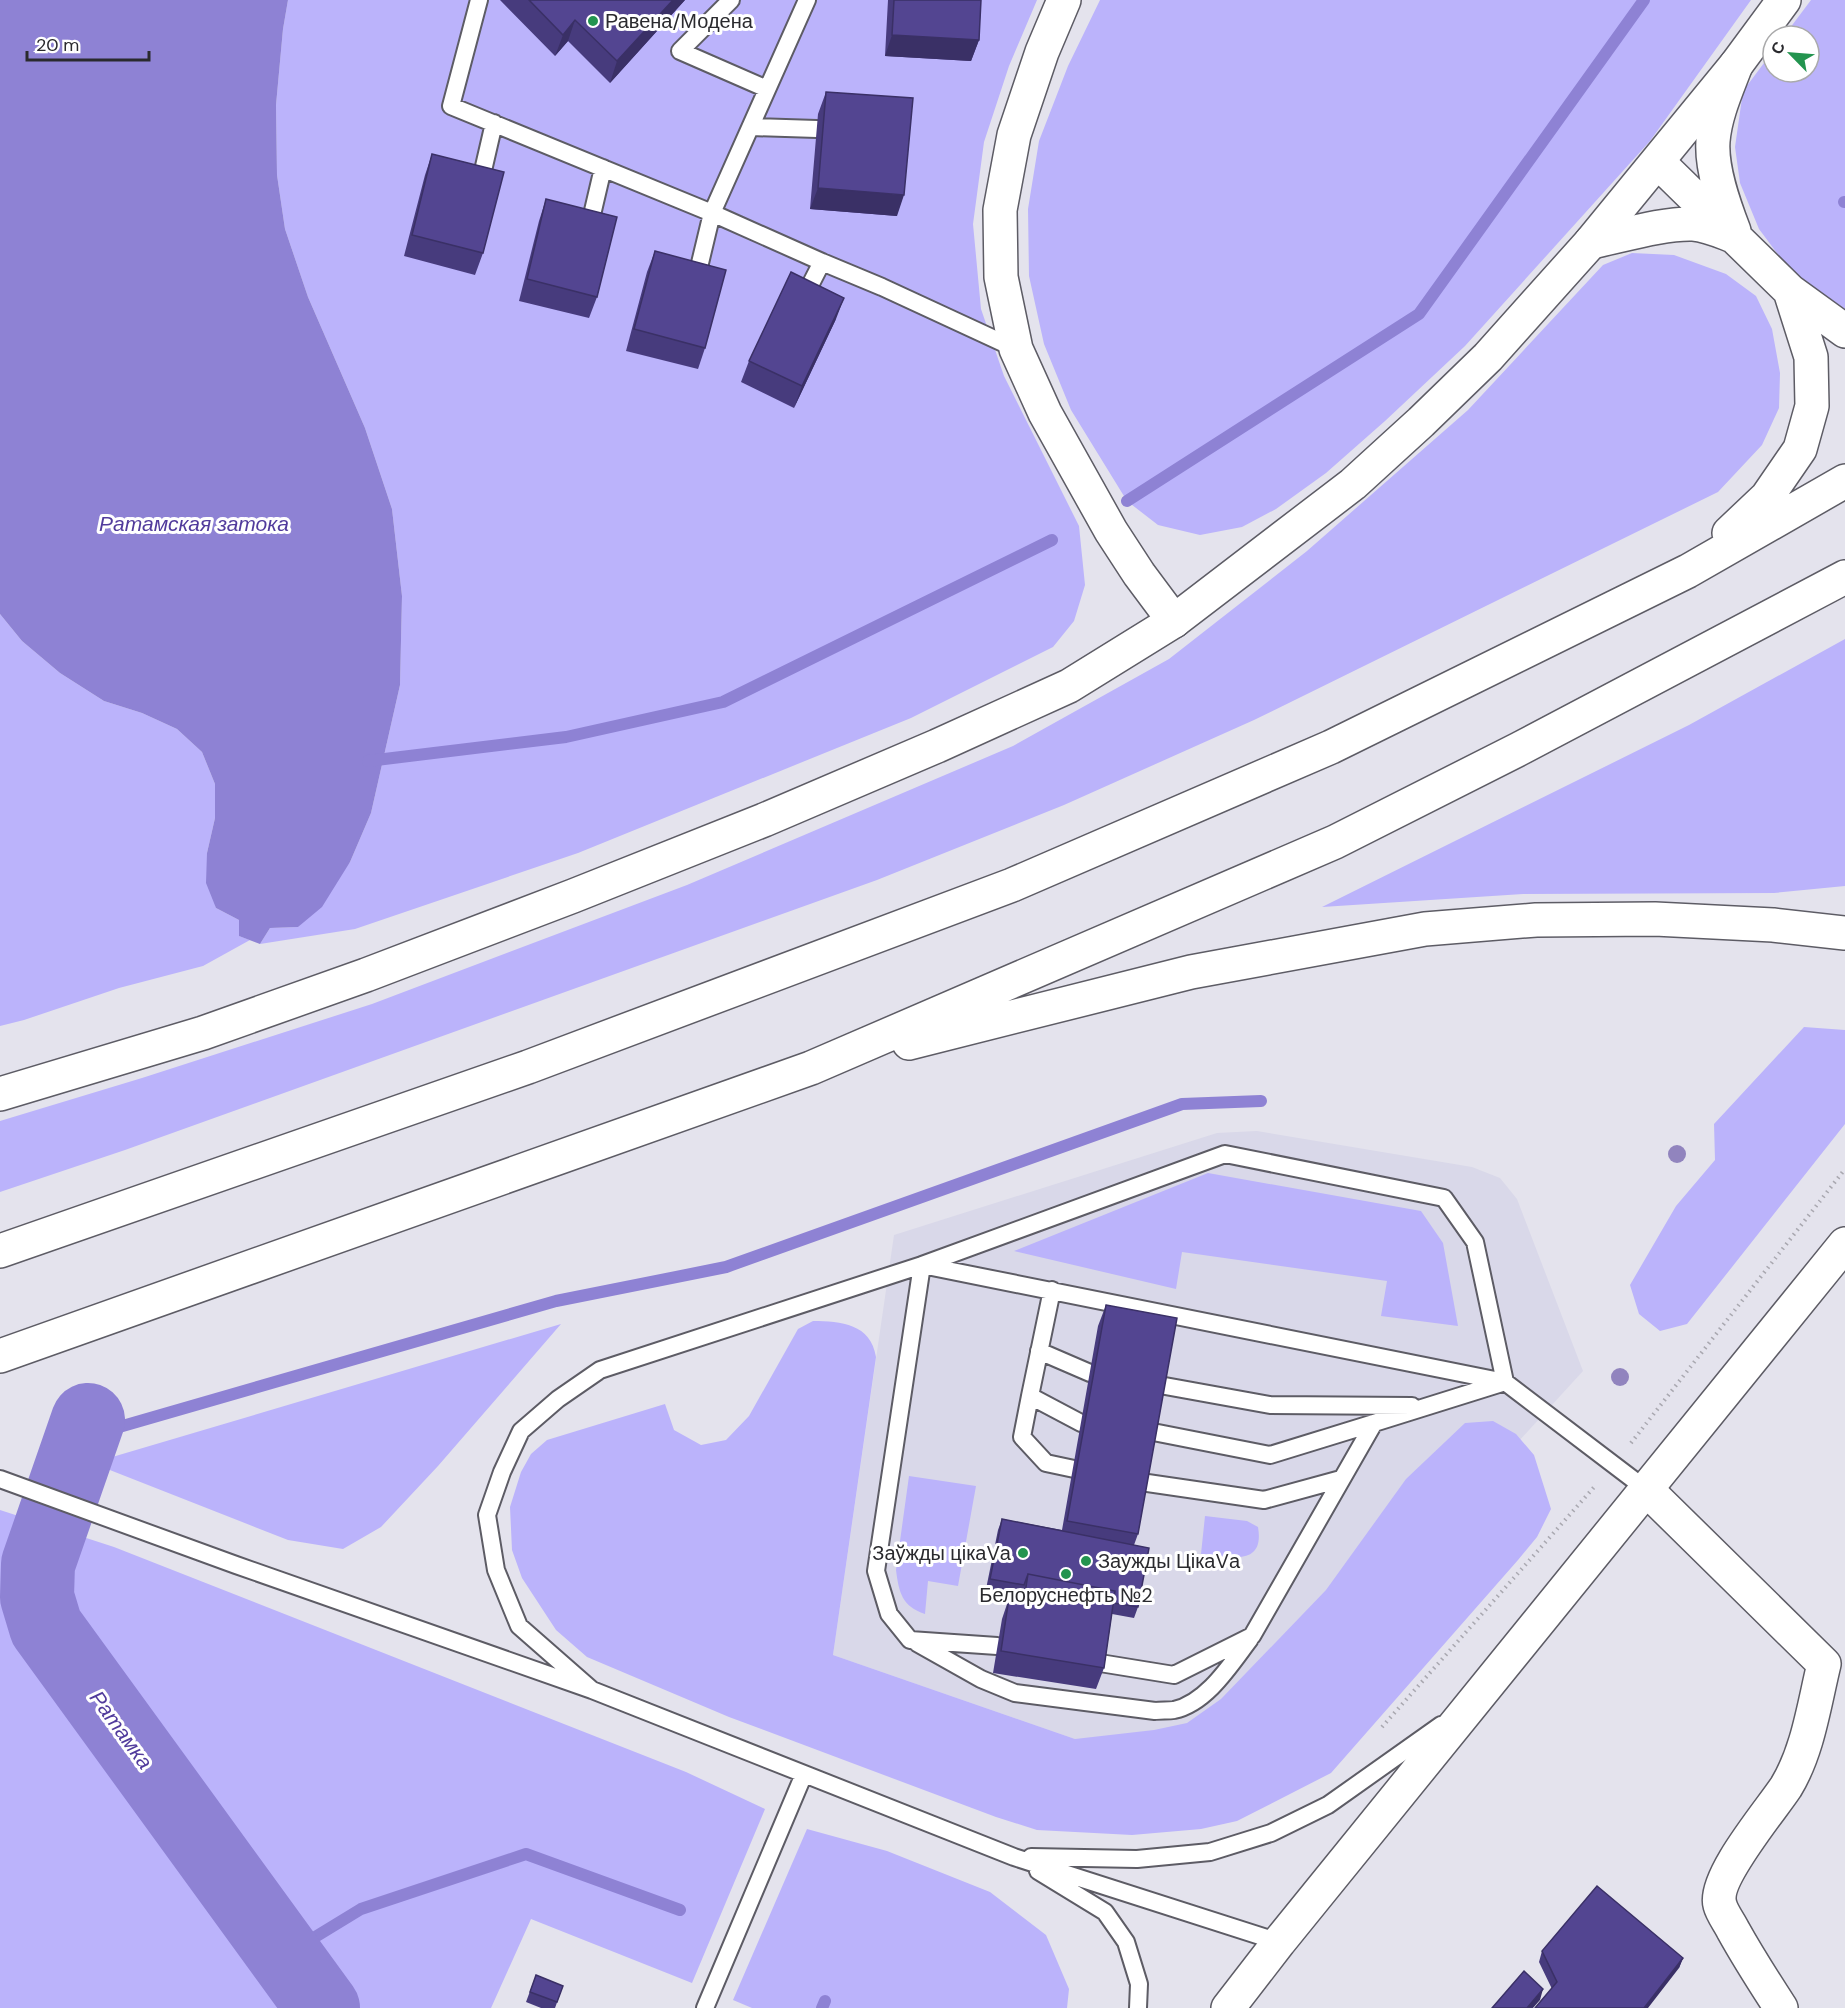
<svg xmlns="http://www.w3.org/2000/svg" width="1845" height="2008" viewBox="0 0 1845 2008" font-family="'DM Sans',sans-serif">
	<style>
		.built { fill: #d9d8e9 }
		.green { fill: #bbb3fb }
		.water { fill: #8e82d4 }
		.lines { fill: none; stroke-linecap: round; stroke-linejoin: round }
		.stream { stroke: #8e82d4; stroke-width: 12 }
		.river { stroke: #8e82d4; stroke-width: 74 }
		.lane-casing { stroke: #5d5c65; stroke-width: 20 }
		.street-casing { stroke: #5d5c65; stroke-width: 36 }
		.secondary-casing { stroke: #5d5c65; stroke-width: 36 }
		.highway-casing { stroke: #5d5c65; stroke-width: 36 }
		.path { stroke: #a9a8b0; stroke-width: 4; stroke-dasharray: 1.5 4.5; stroke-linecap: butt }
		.lane { stroke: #fff; stroke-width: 16 }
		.street { stroke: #fff; stroke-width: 33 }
		.secondary { stroke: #fff; stroke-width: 33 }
		.highway { stroke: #fff; stroke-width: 33 }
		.tree { fill: #9184be }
		.wall { fill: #473b7d }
		.shaded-wall { fill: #3a3066 }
		.building { fill: #534591; stroke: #3a3066; stroke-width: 1.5 }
		.poi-dot { fill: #23944f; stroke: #fff; stroke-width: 2 }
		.labels { text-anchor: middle; stroke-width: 6; stroke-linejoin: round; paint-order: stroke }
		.poi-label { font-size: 20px; fill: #2a2a2e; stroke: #fff; text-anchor: start }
		.water-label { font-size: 21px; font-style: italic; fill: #513b9c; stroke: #fff }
	</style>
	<rect width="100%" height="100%" fill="#e4e3ed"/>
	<!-- built -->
	<path class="built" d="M1257,1131L1472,1167L1500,1178L1517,1199L1583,1371L1250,1735L1075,1739L833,1655L894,1235L1217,1133Z"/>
	<!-- green -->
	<path class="green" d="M288,0H1037L1009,66L984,142L973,224L981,309L1004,376L1079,526L1085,585L1074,621L1053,647L911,718L578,853L355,929L260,944L270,928L298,927L350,862L371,813L400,685L402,596L392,509L365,428L308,297L285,229L277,175L276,105L283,29Z
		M1100,0H1751L1650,141L1465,346L1385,421L1326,473L1276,509L1242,527L1200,535L1158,525L1127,501L1071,410L1044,344L1029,276L1028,209L1039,141L1068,66Z
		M1811,0H1845V314L1800,284L1759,229L1740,183L1735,147L1743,91L1773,51V72H1809V36H1784Z
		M1632,253L1674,255L1726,274L1756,296L1772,329L1780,373L1779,408L1762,445L1718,492L1254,720L1064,805L877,880L125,1150L0,1192V1121L142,1078L372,1004L687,885L1013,746L1169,659L1307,551L1468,410L1603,265Z
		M0,614L22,641L60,673L104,701L142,713L177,729L202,752L215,784V818L207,853L216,908L239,920V936L250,940L203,966L119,988L24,1020L0,1026Z
		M1845,639V886L1774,893L1523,894L1322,907L1689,725Z
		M1804,1027L1845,1030V1124L1687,1324L1660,1331L1639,1314L1630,1285L1676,1206L1715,1160L1714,1124Z
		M1208,1173L1421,1211L1443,1243L1458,1326L1381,1316L1387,1281L1182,1252L1176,1289L1014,1251Z
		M813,1321C841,1321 871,1324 876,1357L833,1655L1075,1739L1154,1730L1187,1723L1221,1699L1326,1590L1406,1479L1465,1423L1493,1421L1516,1434L1534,1455L1551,1509L1537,1537L1518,1560L1331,1773L1237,1821L1201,1829L1132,1835L1037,1830L996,1817L729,1717L587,1657L556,1630L522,1578L512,1550L510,1507L521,1472L531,1454L547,1440L665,1404L674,1430L701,1445L726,1440L749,1416L798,1329Z
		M561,1324L438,1466L381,1527L343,1549L288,1540L92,1463Z
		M909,1476L976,1486L958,1586L928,1581L925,1614C902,1606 899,1593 896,1570Z
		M0,1510L114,1547L686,1772L765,1809L692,1983L531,1919L491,2008H0Z
		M1205,1516L1247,1521L1258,1527C1265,1568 1228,1556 1201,1554Z
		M807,1829L887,1851L990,1892L1046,1935L1069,1989L1067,2008H752L733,2000Z"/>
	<!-- water -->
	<path class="water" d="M0,0H288L283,29L276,105L277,175L285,229L308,297L365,428L392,509L402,596L400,685L371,813L350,862L322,907L298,927L270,928L260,944L239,936V920L216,908L206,883L207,853L215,818V784L202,752L177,729L142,713L104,701L60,673L22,641L0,614Z"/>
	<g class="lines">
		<!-- stream -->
		<path class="stream" d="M1844,202H1845
			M1127,501L1419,314L1644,0
			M368,761L566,737L723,702L1052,540
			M81,1438L556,1301L726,1267L1182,1104L1261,1101
			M284,1956L361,1909L526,1854L680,1910
			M822,2008L825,2001"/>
		<!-- river -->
		<path class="river" d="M88,1420L38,1564L37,1597L46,1627L323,2008"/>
		<!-- lane casing -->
		<g class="lane-casing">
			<path id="lane" d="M479,0L451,106L712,213L807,0
				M731,0L680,51L767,89
				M751,127L817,129
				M479,188L494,123
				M588,232L603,168
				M822,262L882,287L1016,349
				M695,284L712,213L822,262L802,301
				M1052,1290L1030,1396L1081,1423
				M1039,1351L1090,1373L1111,1377
				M1143,1382L1270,1405L1412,1406
				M1030,1396L1022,1437L1046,1463L1093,1473
				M1153,1432L1270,1455L1374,1423
				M0,1479L236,1565L592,1690L1014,1857L1279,1942
				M1127,1480L1264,1500L1341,1479
				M917,1643L981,1679L1015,1693L1155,1711C1161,1710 1168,1711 1174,1710C1207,1703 1231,1664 1250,1639
				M997,1646L910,1640L889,1614L876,1571L922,1265L1225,1154L1444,1198L1475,1242L1505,1382L1374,1423L1252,1636L1174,1675L1100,1663
				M592,1690L519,1626L496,1570L487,1515L502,1472L521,1431L558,1399L600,1370L922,1265L1505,1382L1647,1490
				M1031,1857L1137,1859L1210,1852L1271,1833L1328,1805L1441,1725
				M1038,1871L1105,1912L1126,1942L1139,1984L1138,2008
				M705,2008L804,1774"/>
		</g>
		<!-- street casing -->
		<g class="street-casing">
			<path id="street" d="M1064,0L1042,52L1014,135L1000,210L1001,277L1016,349L1045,413L1111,531L1139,574L1174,621
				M1647,1490L1824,1664C1814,1705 1808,1751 1786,1787C1771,1810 1712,1879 1720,1905C1722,1913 1729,1922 1733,1930C1748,1957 1764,1982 1781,2008"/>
		</g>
		<!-- secondary casing -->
		<g class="secondary-casing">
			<path id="secondary" d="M0,1094L203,1033L366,975L573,896L764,820L937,746L1069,686L1174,621L1353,484L1421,422L1488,357L1591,242L1736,65L1784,0
				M1228,2008L1279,1942L1845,1244"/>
		</g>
		<!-- highway casing -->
		<g class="highway-casing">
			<path id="highway" d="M1658,162L1790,291L1845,331
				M1734,231C1724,205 1711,169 1713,141C1715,115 1727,89 1736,65
				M1591,242C1621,236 1663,223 1693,224C1707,225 1720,231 1733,236
				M1729,533L1767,497L1800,449L1812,406L1811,357L1790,291
				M909,1043L1191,972L1425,929L1536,920L1655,919L1773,925L1845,933
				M0,1251L528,1067L1012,885L1331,747L1688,571L1845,481
				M0,1356L811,1068L1335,842L1519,749L1845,577"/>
		</g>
		<!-- path -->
		<path class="path" d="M1631,1443L1845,1169
			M1382,1727L1596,1485"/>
		<!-- lane -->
		<use href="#lane" class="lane"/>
		<!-- street -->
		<use href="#street" class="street"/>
		<!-- secondary -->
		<use href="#secondary" class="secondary"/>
		<!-- highway -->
		<use href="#highway" class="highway"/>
	</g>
	<!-- trees -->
	<g class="tree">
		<circle cx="1677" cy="1154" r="9"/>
		<circle cx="1620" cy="1377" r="9"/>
	</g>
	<!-- wall -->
	<path class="wall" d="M500,0H685L610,83L568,41L555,56Z
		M888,0H981L979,40L971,61L885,56Z
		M826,92L897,216L810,209L818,114Z
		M432,154L483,253L475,275L404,256L425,175Z
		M546,199L597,297L589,318L519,301L539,221Z
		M655,251L705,348L698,369L626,351L647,272Z
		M836,319L794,408L741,382L749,361Z
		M1106,1305L1138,1534L1134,1545L1138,1607L1134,1618L1112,1614L1104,1668L1096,1689L993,1673L1002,1619L1009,1598L1019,1599L1020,1596L986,1589L998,1530L1002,1519L1062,1530L1098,1326Z
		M1542,1951L1683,1958L1679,1968L1552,1989L1539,1962Z
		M536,1975L563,1986L555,2008H541L526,2002Z"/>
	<!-- shaded-wall -->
	<path class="shaded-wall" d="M673,0H685L610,83L617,61Z
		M575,20L568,41L555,56L563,35Z
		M892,35L979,40L971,61L885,56Z
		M818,188L904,195L897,216L810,209Z
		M844,298L836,319L794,408L802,386Z
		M1683,1958L1679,1968L1648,2008H1644Z
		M1543,1989L1540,2000L1533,2008H1527Z"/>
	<!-- building -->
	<path class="building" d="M529,0H673L617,61L575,20L563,35Z
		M894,0H981L979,40L892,35Z
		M826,92L913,98L904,195L818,188Z
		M432,154L504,172L483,253L412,235Z
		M546,199L617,217L597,297L527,279Z
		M655,251L726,270L705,348L634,329Z
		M791,272L844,298L802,386L749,361Z
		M1106,1305L1177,1318L1138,1534L1067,1521Z
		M1002,1519L1149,1548L1138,1607L1113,1603L1115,1591L1028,1574L1024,1585L990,1579Z
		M1028,1574L1115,1591L1104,1668L1001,1651L1009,1598L1024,1600Z
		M1597,1886L1683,1958L1644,2008H1535L1557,1982L1542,1951Z
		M1524,1971L1543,1989L1527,2008H1492Z
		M536,1975L563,1986L557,2002L530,1992Z"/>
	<!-- markers -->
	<g class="poi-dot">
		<circle cx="593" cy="21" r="6"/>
		<circle cx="1023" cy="1553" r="6"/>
		<circle cx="1086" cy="1561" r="6"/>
		<circle cx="1066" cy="1574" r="6"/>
	</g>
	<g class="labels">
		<!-- poi labels -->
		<g class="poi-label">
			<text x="605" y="28">Равена/Модена</text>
			<text x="1011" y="1560" text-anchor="end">Заўжды цікаVа</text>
			<text x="1098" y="1568">Заужды ЦікаVа</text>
			<text x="1066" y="1602" text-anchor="middle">Белоруснефть №2</text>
		</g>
		<!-- water labels -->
		<g class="water-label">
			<text x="194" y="531">Ратамская затока</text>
			<text transform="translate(121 1730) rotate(54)" y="7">Ратамка</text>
		</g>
	</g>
	<!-- north arrow -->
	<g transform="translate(1791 54) rotate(295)"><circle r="28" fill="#ffffff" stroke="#aaaaab" stroke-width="1.5"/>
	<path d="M0-4.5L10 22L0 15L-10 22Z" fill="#23944f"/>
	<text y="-9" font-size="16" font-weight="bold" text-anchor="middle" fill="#2a2a2e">С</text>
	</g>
	<!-- scale -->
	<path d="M27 51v9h122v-9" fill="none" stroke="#2a2a2e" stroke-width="3"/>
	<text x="36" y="51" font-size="18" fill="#2a2a2e" stroke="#ffffff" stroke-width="4.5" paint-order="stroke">20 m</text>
</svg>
